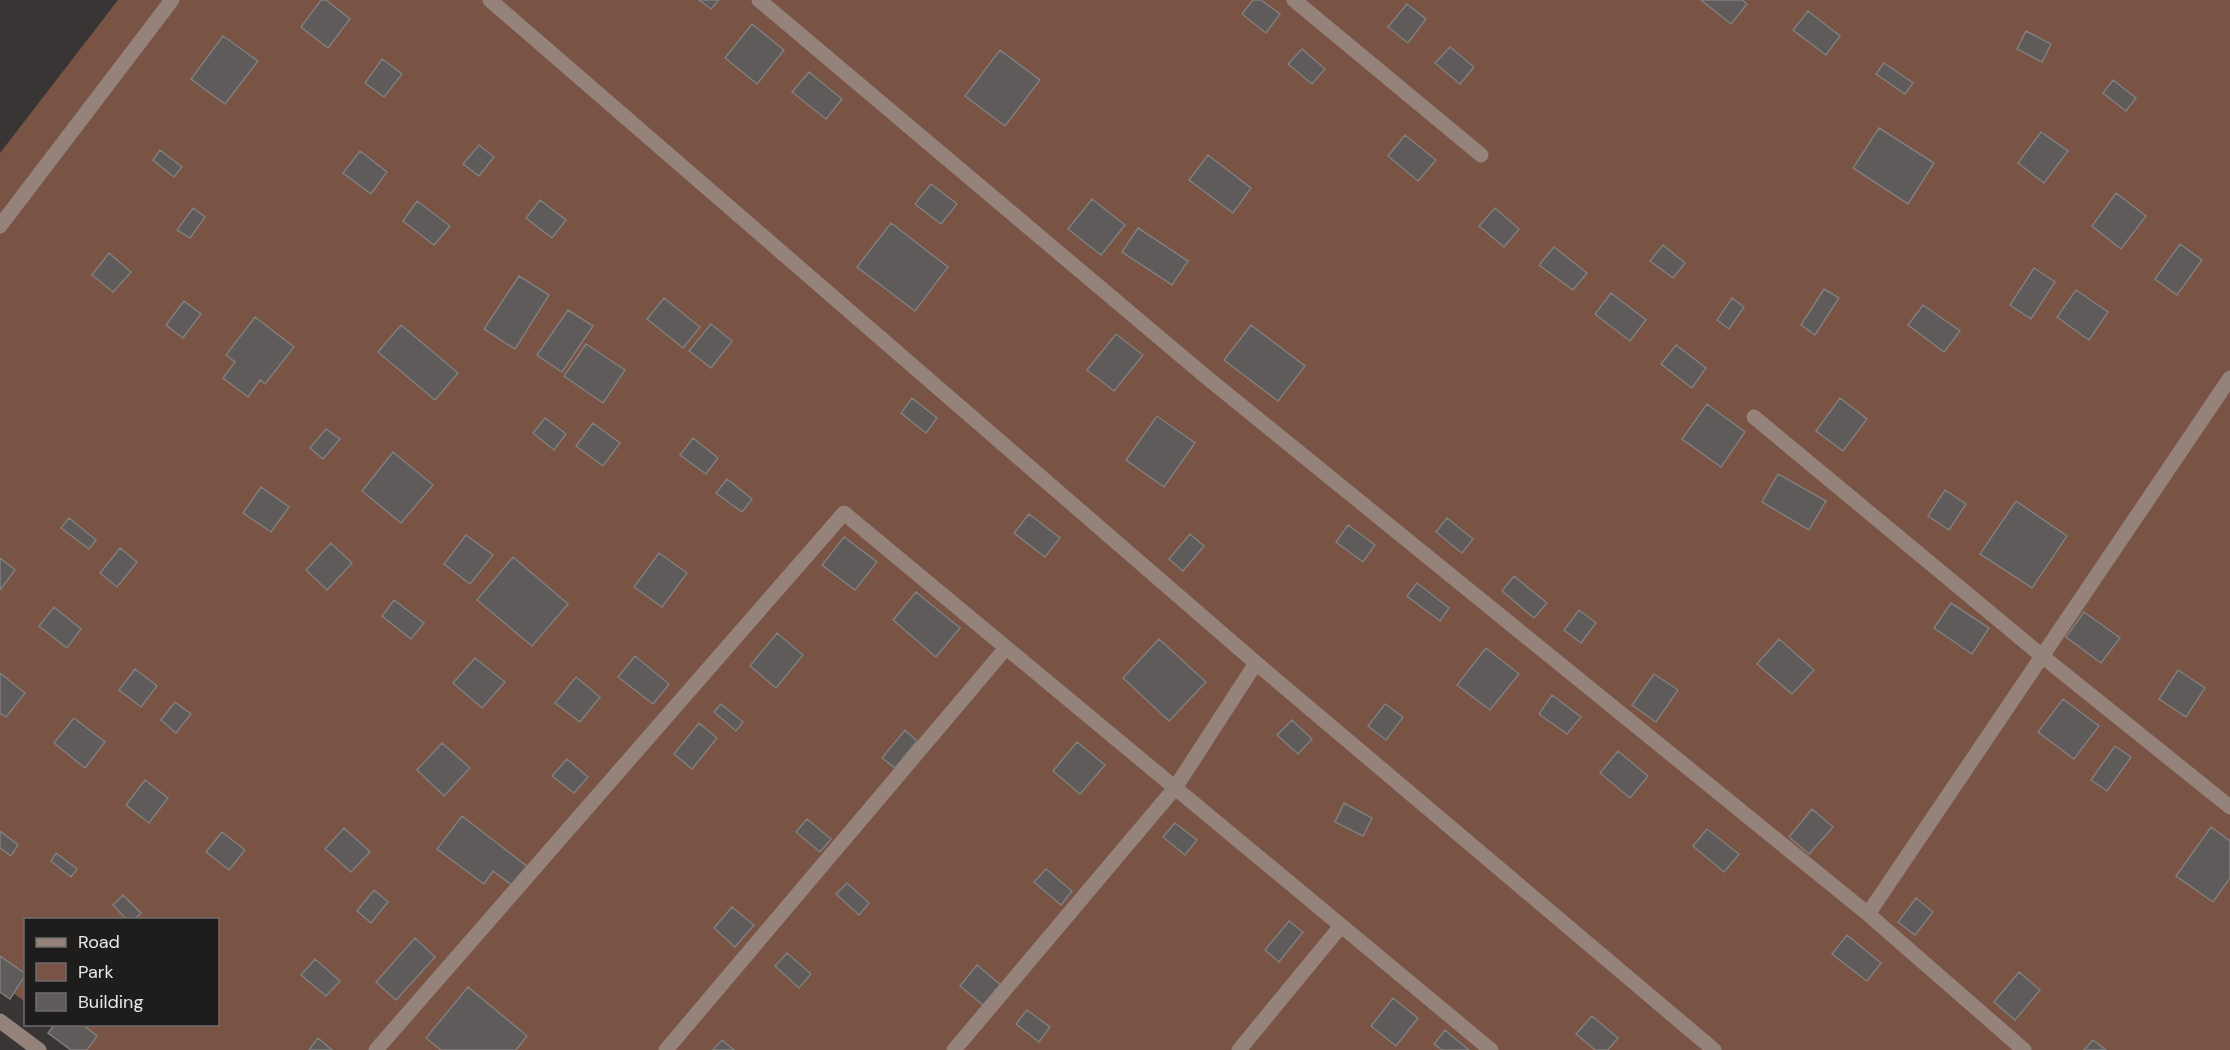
<svg xmlns="http://www.w3.org/2000/svg" width="2230" height="1050" viewBox="0 0 2230 1050" font-family="'DM Sans',sans-serif">
	<style>
		.green { fill: #795344 }
		.building { fill: #5e5b5a; stroke: #817e7d; stroke-width: 1.5 }
		.lines { fill: none; stroke-linecap: round; stroke-linejoin: round }
		.minor { stroke: #95827a; stroke-width: 15 }
	</style>
	<rect width="100%" height="100%" fill="#383534"/>
	<!-- green -->
	<path class="green" d="M118,0H2230V1050H88L55,1025L218,1024V920H26L25,1002L0,983V153Z"/>
	<!-- building -->
	<path class="building" d="M321,0H326L350,19L328,48L301,27Z
		M699,0H719L711,9Z
		M1253,0H1261L1280,14L1266,33L1242,14Z
		M1701,0H1742L1747,4L1731,24Z
		M1407,4L1426,19L1408,43L1388,27Z
		M1808,11L1840,36L1826,55L1793,30Z
		M752,24L784,50L757,84L725,58Z
		M2026,31L2051,44L2042,62L2017,49Z
		M223,36L258,61L225,104L191,79Z
		M1450,47L1474,67L1460,84L1435,63Z
		M1302,49L1325,69L1312,84L1288,64Z
		M1000,50L1040,80L1005,126L965,96Z
		M382,59L402,74L384,97L365,83Z
		M1884,63L1913,83L1905,94L1876,74Z
		M809,72L842,99L826,119L792,92Z
		M2113,80L2136,98L2126,111L2103,93Z
		M1879,128L1934,163L1908,204L1853,168Z
		M2041,132L2068,151L2044,183L2018,163Z
		M1405,135L1436,160L1418,181L1388,156Z
		M479,145L494,157L479,176L463,164Z
		M160,150L182,167L174,177L153,160Z
		M360,151L387,172L371,194L343,173Z
		M1208,155L1251,188L1233,213L1189,180Z
		M931,184L957,204L941,224L915,204Z
		M2116,193L2146,216L2121,249L2092,226Z
		M1092,199L1125,225L1101,255L1068,229Z
		M540,200L566,220L552,238L526,218Z
		M417,201L450,226L434,245L403,221Z
		M193,208L205,217L190,238L177,230Z
		M1495,208L1519,229L1504,247L1479,226Z
		M891,223L948,267L915,311L857,267Z
		M1138,228L1188,261L1172,285L1122,252Z
		M2180,244L2202,260L2177,295L2155,279Z
		M1663,245L1685,263L1673,278L1650,261Z
		M1554,247L1587,273L1573,290L1539,265Z
		M109,253L131,272L113,292L92,275Z
		M2034,268L2055,282L2031,319L2010,305Z
		M519,276L549,295L515,349L484,329Z
		M1824,289L1839,298L1815,335L1801,325Z
		M2076,290L2108,312L2089,340L2057,317Z
		M1611,293L1646,320L1630,341L1595,314Z
		M664,298L700,327L683,348L647,319Z
		M1732,298L1744,307L1729,329L1717,320Z
		M184,301L201,314L183,338L166,325Z
		M1923,305L1960,331L1944,352L1908,325Z
		M568,310L593,326L562,372L537,355Z
		M255,317L294,347L265,384L260,380L248,397L223,378L235,362L226,355Z
		M711,324L732,341L711,368L689,351Z
		M401,325L458,373L435,400L378,352Z
		M1251,325L1305,366L1278,401L1224,360Z
		M1116,334L1143,355L1114,391L1087,370Z
		M586,344L625,370L603,403L564,376Z
		M1676,345L1706,368L1692,388L1661,364Z
		M912,398L937,418L926,433L901,413Z
		M1840,398L1867,419L1843,451L1816,431Z
		M1707,404L1745,432L1721,467L1682,439Z
		M1157,416L1195,443L1164,487L1126,460Z
		M545,418L566,434L554,450L533,433Z
		M593,423L620,443L603,466L576,446Z
		M326,429L340,439L323,459L310,448Z
		M693,438L718,458L706,474L680,455Z
		M393,452L433,485L401,523L362,491Z
		M1778,474L1826,501L1809,530L1762,502Z
		M727,479L752,499L742,512L716,493Z
		M261,487L289,507L271,532L243,513Z
		M1945,490L1966,504L1949,530L1928,516Z
		M2016,501L2067,536L2032,588L1980,554Z
		M1029,514L1060,538L1045,557L1014,533Z
		M69,518L96,540L89,549L61,528Z
		M1447,518L1473,539L1462,553L1436,532Z
		M1348,525L1375,545L1363,562L1336,542Z
		M1190,534L1204,546L1183,571L1169,559Z
		M466,535L493,555L470,584L444,564Z
		M844,537L877,562L855,590L822,565Z
		M331,543L352,563L327,590L306,570Z
		M120,548L137,562L117,587L100,573Z
		M659,553L687,573L662,607L634,587Z
		M513,557L568,604L532,646L477,600Z
		M0,558L15,570L0,590Z
		M1514,576L1547,603L1534,618L1502,591Z
		M1417,583L1449,608L1440,621L1407,596Z
		M916,592L960,628L936,657L893,620Z
		M394,600L424,623L411,639L382,616Z
		M1951,603L1989,628L1972,654L1934,628Z
		M54,607L81,629L67,648L39,626Z
		M1579,610L1596,623L1581,643L1564,630Z
		M2084,612L2120,638L2101,663L2066,637Z
		M777,633L803,655L776,688L750,666Z
		M1159,639L1206,682L1169,721L1123,678Z
		M1779,639L1814,670L1792,694L1757,664Z
		M1486,648L1519,674L1490,710L1457,685Z
		M635,656L669,684L653,704L618,677Z
		M475,658L505,682L482,708L453,683Z
		M135,669L157,686L141,707L119,690Z
		M2178,670L2205,688L2186,717L2159,699Z
		M0,673L25,693L6,717L0,713Z
		M1654,674L1678,690L1656,722L1632,705Z
		M576,677L600,697L580,722L555,703Z
		M1552,695L1581,717L1567,734L1539,714Z
		M2063,699L2099,726L2074,759L2038,732Z
		M175,702L191,714L176,733L161,720Z
		M721,704L743,722L736,731L714,712Z
		M1385,704L1403,717L1386,740L1368,726Z
		M74,718L105,742L85,768L54,743Z
		M1292,720L1312,739L1298,754L1277,735Z
		M699,723L717,738L692,769L674,754Z
		M905,730L917,741L895,768L882,758Z
		M1077,742L1105,765L1080,794L1053,771Z
		M442,743L470,768L444,796L417,770Z
		M2115,746L2131,757L2107,791L2091,780Z
		M1618,751L1648,776L1630,798L1600,773Z
		M567,759L588,777L574,793L552,776Z
		M145,780L168,798L149,823L126,805Z
		M1344,803L1372,818L1363,836L1335,822Z
		M1812,809L1833,827L1809,854L1789,837Z
		M462,816L528,867L513,886L493,871L484,884L437,849Z
		M807,819L831,839L820,852L796,832Z
		M1175,823L1197,840L1185,855L1163,837Z
		M2211,827L2230,841V878L2213,902L2176,876Z
		M344,828L370,852L351,872L325,849Z
		M1707,829L1739,854L1724,872L1693,846Z
		M0,831L18,845L11,856L0,848Z
		M222,832L245,850L229,870L206,852Z
		M56,853L77,869L71,877L51,861Z
		M1046,869L1072,891L1061,905L1034,882Z
		M847,883L869,903L859,915L836,894Z
		M374,890L388,902L371,923L357,911Z
		M123,895L141,913L134,920H127L113,905Z
		M1916,898L1933,912L1915,935L1898,922Z
		M732,907L754,925L735,947L714,928Z
		M1289,921L1303,932L1279,962L1265,950Z
		M1847,935L1881,963L1867,981L1832,954Z
		M415,938L435,957L396,1000L376,982Z
		M787,953L811,974L799,988L775,966Z
		M0,956L26,974L10,999L0,992Z
		M315,959L340,981L326,996L301,975Z
		M977,965L1002,986L984,1006L960,986Z
		M2019,972L2040,990L2015,1020L1994,1002Z
		M468,987L527,1036L516,1050H441L426,1038Z
		M1393,998L1418,1018L1396,1046L1371,1026Z
		M1027,1010L1050,1027L1039,1042L1016,1024Z
		M1592,1016L1618,1038L1608,1050H1595L1576,1034Z
		M55,1024H82L97,1036L87,1050H71L48,1033Z
		M1445,1030L1469,1050H1442L1434,1044Z
		M318,1038L332,1050H309Z
		M722,1040L734,1050H713Z
		M2093,1040L2106,1050H2084Z"/>
	<g class="lines">
		<!-- minor -->
		<path class="minor" d="M490,0L1256,663L1714,1050
			M759,0L1205,376L1868,914L2024,1050
			M1294,0L1481,155
			M0,226L172,0
			M1754,417L2042,656L2230,807
			M1868,914L2230,378
			M0,1021L39,1050
			M376,1050L844,513L1491,1050
			M666,1050L1006,648
			M954,1050L1175,788L1256,663
			M1239,1050L1341,926"/>
	</g>
	<!-- legend -->
	<rect x="24" y="918" width="195" height="108" fill="#1e1d1c" stroke="#6f6d6d" stroke-width="1.5"/>
	<rect x="36" y="938" width="30" height="9" fill="#95827a" stroke="#6f6d6d" stroke-width="1.5"/>
	<text x="78" y="948" font-size="18" fill="#e8e6e6">Road</text>
	<rect x="36" y="963" width="30" height="18" fill="#795344" stroke="#6f6d6d" stroke-width="1.5"/>
	<text x="78" y="978" font-size="18" fill="#e8e6e6">Park</text>
	<rect x="36" y="993" width="30" height="18" fill="#5e5b5a" stroke="#6f6d6d" stroke-width="1.5"/>
	<text x="78" y="1008" font-size="18" fill="#e8e6e6">Building</text>
</svg>
